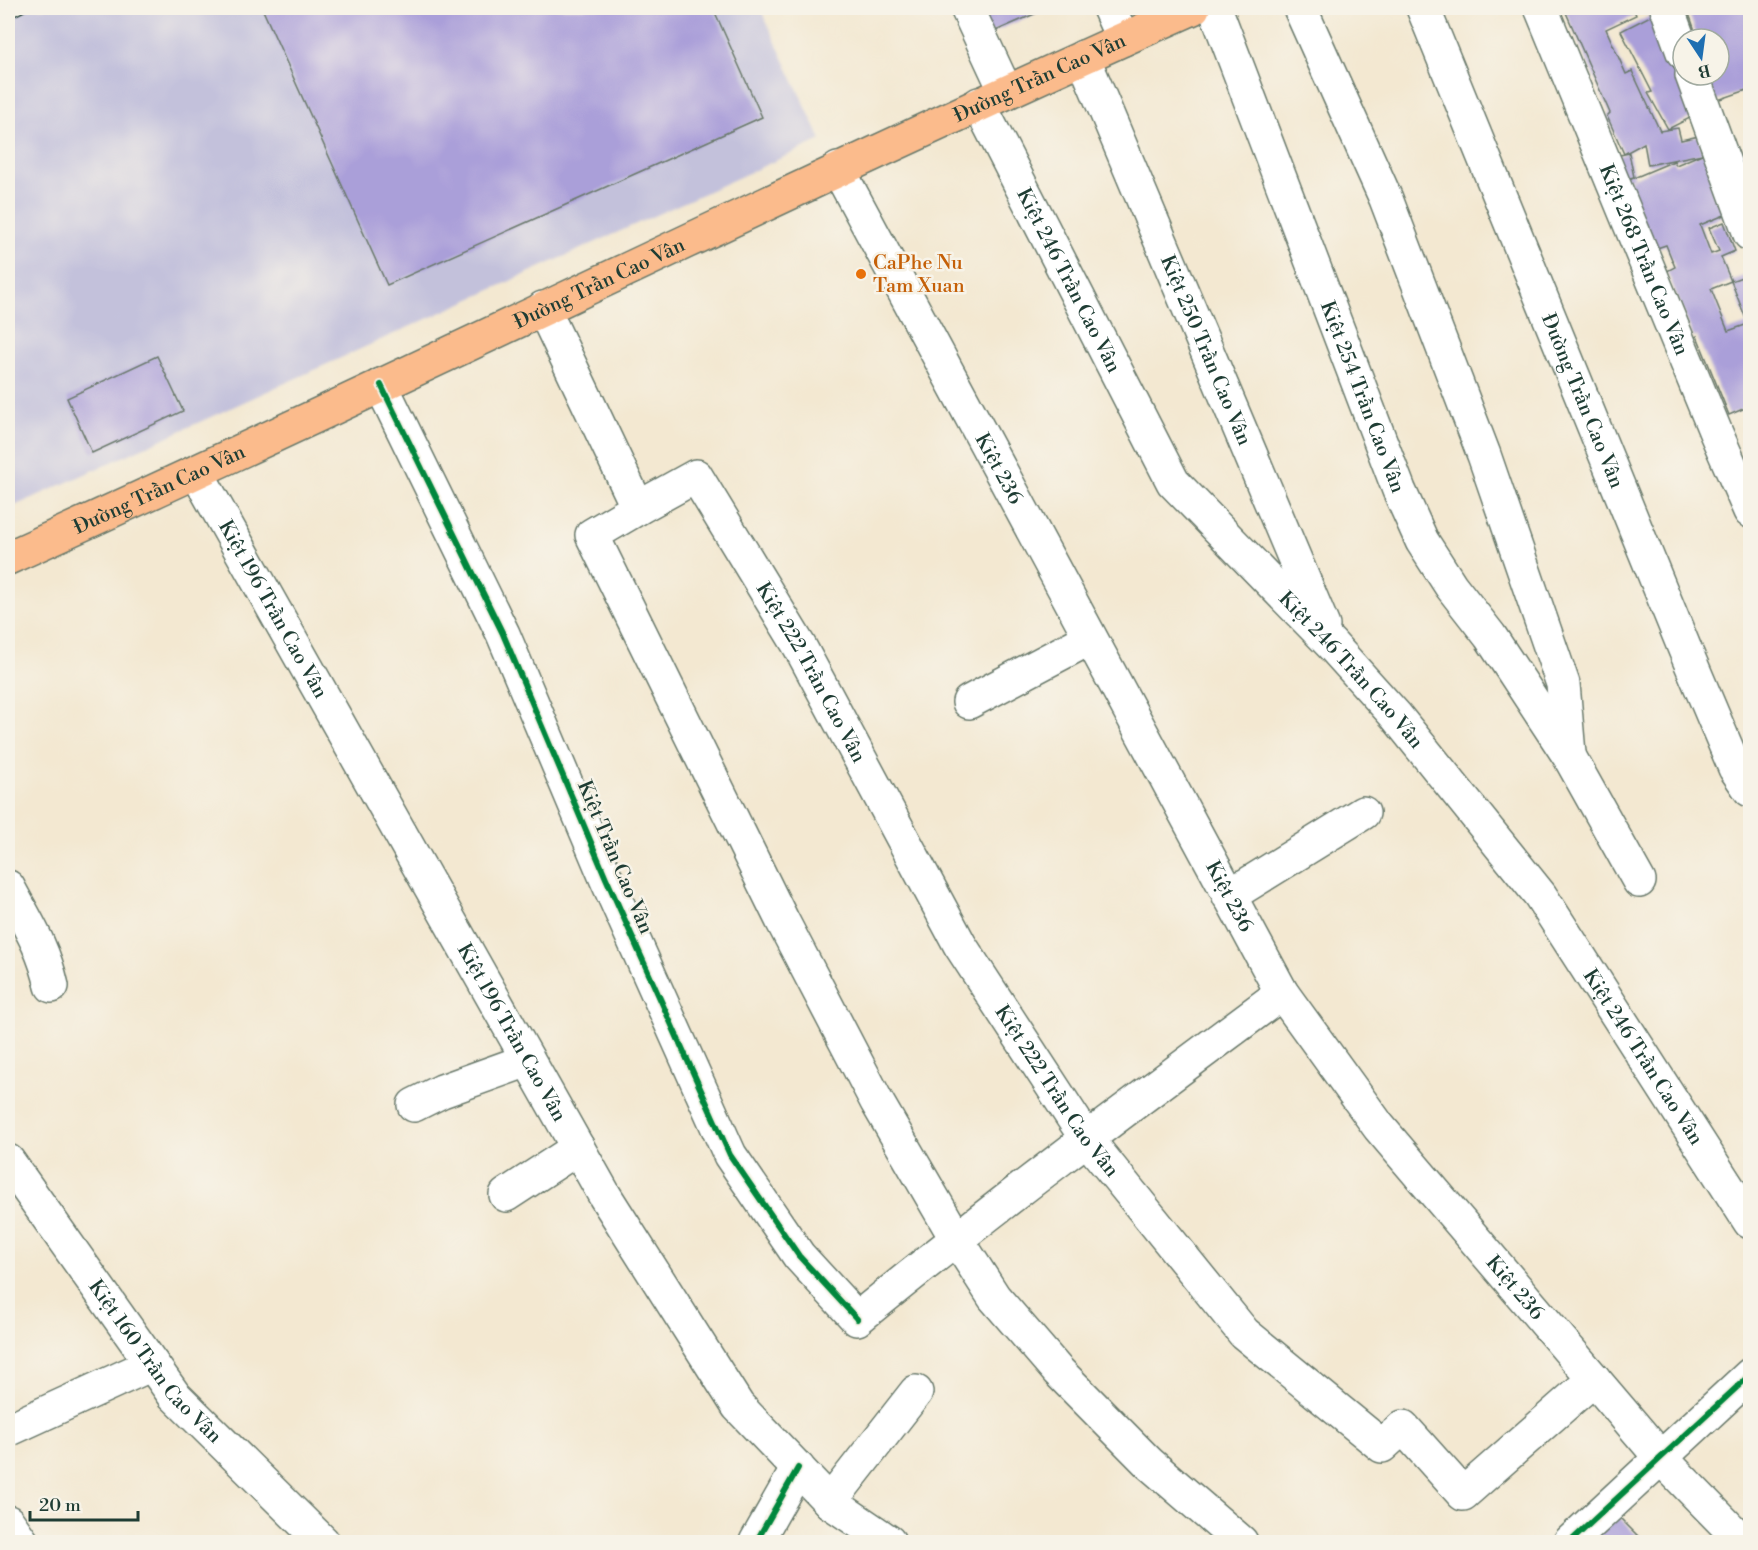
<svg xmlns="http://www.w3.org/2000/svg" width="1758" height="1550" viewBox="0 0 1758 1550" font-family="'Libre Bodoni',serif">
	<style>
		.industrial { fill: #c3c1db }
		.building { fill: #aa9fd9; fill-rule: evenodd }
		.lines { fill: none; stroke-linecap: round; stroke-linejoin: round }
		.minor-casing { stroke: #69796b; stroke-width: 36 }
		.major-casing { stroke: #69796b; stroke-width: 36 }
		.minor { stroke: #fff; stroke-width: 33 }
		.major { stroke: #fbbb8c; stroke-width: 33 }
		.rail-casing { stroke: #1f3d34; stroke-width: 7 }
		.rail { stroke: #f7f3e8; stroke-width: 4.5; stroke-dasharray: 14; stroke-linecap: butt }
		.cycleway-casing { stroke: #f7f3e8; stroke-width: 10 }
		.cycleway { stroke: #00873e; stroke-width: 6 }
		.food-dot { fill: #e8710a; stroke: #f7f3e8; stroke-width: 2 }
		.labels { text-anchor: middle; stroke-width: 5; stroke-linejoin: round; paint-order: stroke }
		.street-label { font-size: 20px; fill: #1f3d34; stroke: #f7f3e8 }
		.food-label { font-size: 20px; fill: #c56008; stroke: #f7f3e8; text-anchor: start }
	</style>
	<rect width="100%" height="100%" fill="#f7f3e8"/>
	<filter id="ink" filterUnits="userSpaceOnUse"><feTurbulence type="fractalNoise" baseFrequency=".0167" numOctaves="2"/><feDisplacementMap in="SourceGraphic" scale="12" xChannelSelector="R" yChannelSelector="G"/><feConvolveMatrix kernelMatrix="1 2 1 2 8 2 1 2 1" color-interpolation-filters="sRGB"/></filter>
	<filter id="wash" filterUnits="userSpaceOnUse"><feTurbulence type="fractalNoise" baseFrequency=".008" numOctaves="4" result="noise"/><feDisplacementMap in="SourceGraphic" scale="24" xChannelSelector="R" yChannelSelector="G"/><feGaussianBlur stdDeviation="1.35" result="paint"/><feColorMatrix in="noise" values="0 0 0 0 0 0 0 0 0 0 0 0 0 0 0 0 0 1.4 0 .05"/><feComposite in="paint" operator="in"/></filter>
	<g filter="url(#wash)">
		<rect width="100%" height="100%" fill="#f3e8d1"/>
		<!-- industrial -->
		<path class="industrial" d="M8,8H760L821,140L8,509Z"/>
		<g id="blocks">
			<!-- building -->
			<path class="building" d="M262,8H713L762,117L387,285Z
				M951,8H1048L968,43Z
				M1564,8H1633L1636,15L1606,29L1626,74L1632,71L1660,131L1678,128L1681,140L1699,136L1702,154L1710,151L1737,210L1700,225L1711,254L1719,251L1709,228L1724,222L1735,251L1721,257L1731,281L1750,274V363L1749,364L1750,406L1729,415L1697,336L1694,338L1667,271L1675,267L1666,245L1651,250L1629,180L1674,161L1676,165L1702,154L1648,165L1644,143L1624,154L1607,116L1610,113ZM1731,281L1748,324L1728,331L1711,289Z
				M1687,8H1750V89L1715,101L1706,75H1719V39H1698Z
				M1656,13L1666,51L1679,78L1694,116L1668,129L1648,93L1652,92L1621,31Z
				M1750,151V182L1738,158Z
				M1629,153L1634,177L1616,181L1611,157Z
				M157,356L183,411L92,453L67,398Z
				M1618,1516L1644,1542H1589Z"/>
		</g>
	</g>
	<g filter="url(#ink)">
		<use href="#blocks" fill-opacity="0" stroke="#69796b" stroke-width="1.5"/>
		<g class="lines">
			<!-- minor casing -->
			<g class="minor-casing">
				<g id="minor">
					<path d="M967,8L1006,92"/>
					<path d="M1109,8L1123,39"/>
					<path id="s1" d="M1215,8L1399,490L1422,541L1451,586L1490,636L1569,756L1639,881"/>
					<path d="M1300,8L1386,199L1484,455L1563,684L1569,754"/>
					<path id="s2" d="M1423,8L1686,652L1735,768L1750,790"/>
					<path id="s3" d="M1541,8L1716,433L1750,511"/>
					<path d="M1667,8L1683,52"/>
					<path id="s4" d="M1083,57L1323,626"/>
					<path d="M1692,75L1750,234"/>
					<path id="s5" d="M979,104L1173,482L1331,644L1396,716L1540,895L1750,1222"/>
					<path id="s6" d="M838,169L1282,993L1379,1127L1661,1458L1743,1542"/>
					<path d="M543,308L638,508L592,535L782,920L877,1102L956,1238L994,1297L1058,1371L1149,1463L1241,1542"/>
					<path d="M381,385L503,634L606,878L730,1155L799,1256L857,1319C995,1206 1138,1100 1282,993"/>
					<path id="s7" d="M197,473L605,1196L738,1406L830,1502L889,1542"/>
					<path id="s8" d="M638,508L696,476L800,647L960,945L1086,1138L1244,1333L1382,1446L1403,1427L1463,1494L1594,1379"/>
					<path d="M969,702L1090,638"/>
					<path d="M8,887C27,923 43,946 52,986"/>
					<path d="M1229,896L1363,813"/>
					<path d="M414,1105L442,1091L528,1060"/>
					<path id="s9" d="M8,1161L174,1395L323,1542"/>
					<path d="M506,1195L578,1148"/>
					<path d="M8,1430L152,1364"/>
					<path d="M830,1502L916,1392"/>
					<path d="M8,1522L22,1542"/>
					<path d="M756,1542L798,1468"/>
					<path d="M1570,1542L1750,1375"/>
				</g>
			</g>
			<!-- major casing -->
			<g class="major-casing">
				<g id="major">
					<path id="s10" d="M8,558C405,379 795,185 1193,8"/>
				</g>
			</g>
			<!-- minor -->
			<use href="#minor" class="minor"/>
			<!-- major -->
			<use href="#major" class="major"/>
			<!-- rail casing -->
			<g class="rail-casing">
				<path id="rail" d="M8,16L24,8"/>
			</g>
			<!-- rail -->
			<use href="#rail" class="rail"/>
			<!-- cycleway casing -->
			<g class="cycleway-casing">
				<path id="cycleway" d="M381,385L503,634L606,878L730,1155L799,1256L857,1319
					M756,1542L798,1468
					M1570,1542L1750,1375"/>
			</g>
			<!-- cycleway -->
			<use href="#cycleway" class="cycleway"/>
		</g>
	</g>
	<!-- markers -->
	<circle class="food-dot" cx="861" cy="274" r="6"/>
	<g class="labels">
		<!-- street labels -->
		<g class="street-label">
			<text dy="7" stroke="none"><textPath href="#s10" startOffset="1138">Đường Trần Cao Vân</textPath></text>
			<text dy="7" stroke="none"><textPath href="#s3" startOffset="272">Kiệt 268 Trần Cao Vân</textPath></text>
			<text dy="7" stroke="none"><textPath href="#s5" startOffset="198">Kiệt 246 Trần Cao Vân</textPath></text>
			<text dy="7" stroke="none"><textPath href="#s10" startOffset="652">Đường Trần Cao Vân</textPath></text>
			<text dy="7" stroke="none"><textPath href="#s4" startOffset="318">Kiệt 250 Trần Cao Vân</textPath></text>
			<text dy="7" stroke="none"><textPath href="#s1" startOffset="416">Kiệt 254 Trần Cao Vân</textPath></text>
			<text dy="7" stroke="none"><textPath href="#s2" startOffset="424">Đường Trần Cao Vân</textPath></text>
			<text dy="7" stroke="none"><textPath href="#s6" startOffset="340">Kiệt 236</textPath></text>
			<text dy="7" stroke="none"><textPath href="#s10" startOffset="166">Đường Trần Cao Vân</textPath></text>
			<text dy="7" stroke="none"><textPath href="#s7" startOffset="156">Kiệt 196 Trần Cao Vân</textPath></text>
			<text dy="7" stroke="none"><textPath href="#s5" startOffset="684">Kiệt 246 Trần Cao Vân</textPath></text>
			<text dy="7" stroke="none"><textPath href="#s8" startOffset="294">Kiệt 222 Trần Cao Vân</textPath></text>
			<text transform="translate(616 857) rotate(67)" y="7">Kiệt Trần Cao Vân</text>
			<text dy="7" stroke="none"><textPath href="#s6" startOffset="826">Kiệt 236</textPath></text>
			<text dy="7" stroke="none"><textPath href="#s7" startOffset="642">Kiệt 196 Trần Cao Vân</textPath></text>
			<text dy="7" stroke="none"><textPath href="#s5" startOffset="1170">Kiệt 246 Trần Cao Vân</textPath></text>
			<text dy="7" stroke="none"><textPath href="#s8" startOffset="780">Kiệt 222 Trần Cao Vân</textPath></text>
			<text dy="7" stroke="none"><textPath href="#s6" startOffset="1312">Kiệt 236</textPath></text>
			<text dy="7" stroke="none"><textPath href="#s9" startOffset="249">Kiệt 160 Trần Cao Vân</textPath></text>
		</g>
		<!-- food labels -->
		<g class="food-label">
			<text x="873" y="269">CaPhe Nu<tspan x="873" dy="23">Tam Xuan</tspan></text>
		</g>
	</g>
	<!-- margin -->
	<rect width="1758" height="1550" fill="none" stroke="#f7f3e8" stroke-width="30"/>
	<!-- north arrow -->
	<g transform="translate(1701 57) rotate(167)"><circle r="28" fill="#f7f3e8" stroke="#a1aaa0" stroke-width="1.5"/>
	<path d="M0-4.5L10 22L0 15L-10 22Z" fill="#1f6fb2"/>
	<text y="-9" font-size="16" font-weight="bold" text-anchor="middle" fill="#1f3d34">B</text>
	</g>
	<!-- scale -->
	<path d="M30 1511v9h108v-9" fill="none" stroke="#1f3d34" stroke-width="3"/>
	<text x="39" y="1511" font-size="18" fill="#1f3d34" stroke="#f7f3e8" stroke-width="4.5" paint-order="stroke">20 m</text>
</svg>
